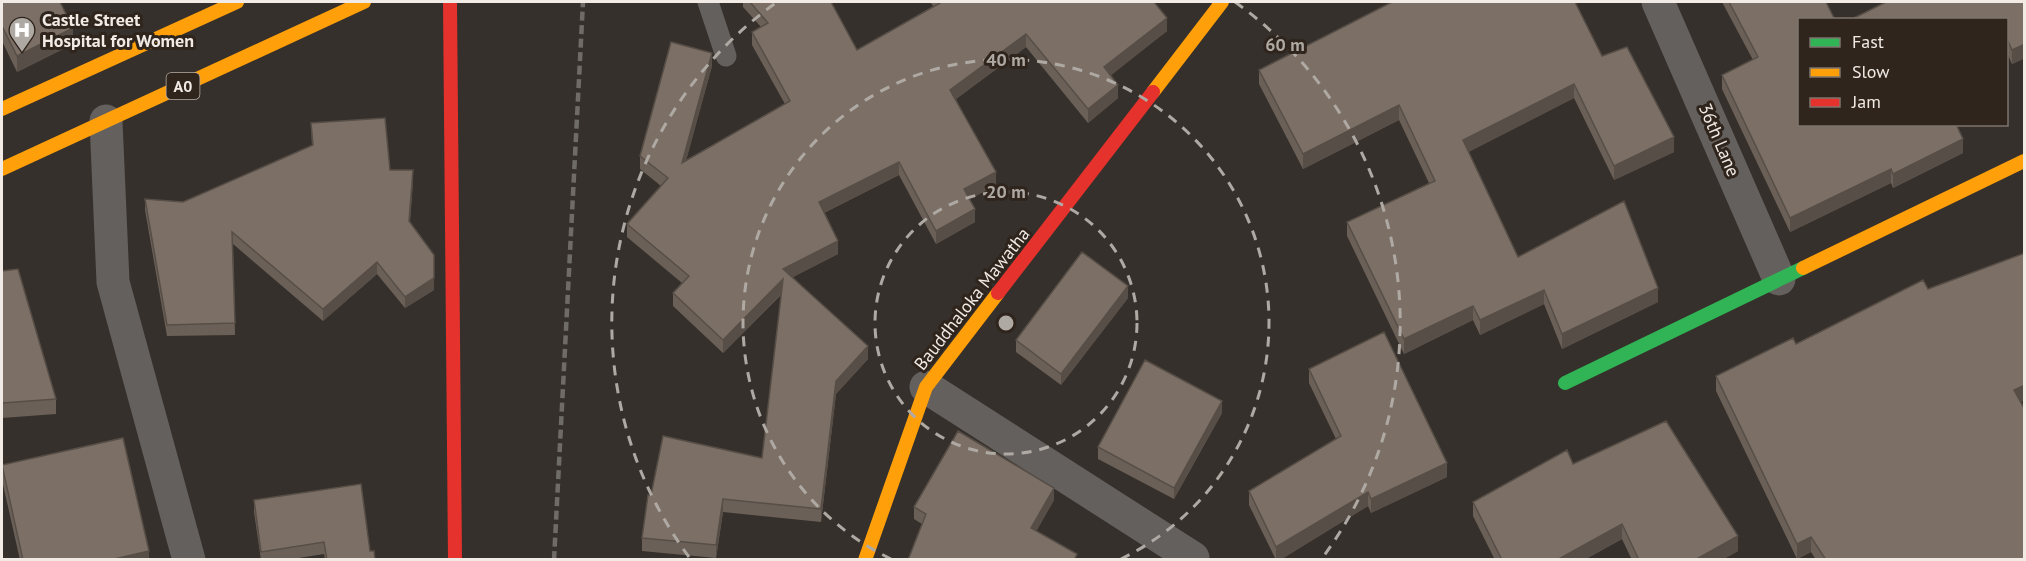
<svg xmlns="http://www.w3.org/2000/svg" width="2026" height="561" viewBox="0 0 2026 561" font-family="'PT Sans',sans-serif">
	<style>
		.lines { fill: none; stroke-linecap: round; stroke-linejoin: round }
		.lane { stroke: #64605d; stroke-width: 21 }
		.street { stroke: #64605d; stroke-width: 33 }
		.fast { stroke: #30b455; stroke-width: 14 }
		.slow { stroke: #ff9f0a; stroke-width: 14 }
		.jam { stroke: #e5322d; stroke-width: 14 }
		.rail { stroke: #6f6b67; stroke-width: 4.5; stroke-dasharray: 9 4.5; stroke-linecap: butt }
		.wall { fill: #6b6058 }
		.shaded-wall { fill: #574e47 }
		.building { fill: #7c7066; stroke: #574e47; stroke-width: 1.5 }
		.ring { fill: none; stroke: #afa9a4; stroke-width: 3; stroke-dasharray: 10 8 }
		.labels { text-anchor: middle; stroke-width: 6; stroke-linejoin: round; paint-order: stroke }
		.shield { fill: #2f251d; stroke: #b7afa9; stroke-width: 1.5 }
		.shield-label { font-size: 16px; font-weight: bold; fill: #f1eae5 }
		.poi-label { font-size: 18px; font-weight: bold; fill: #f1eae5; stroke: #2f251d; text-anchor: start }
		.street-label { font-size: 18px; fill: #f1eae5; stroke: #2f251d }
		.centre { fill: #afa9a4; stroke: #2f251d; stroke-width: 3 }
		.ring-label { font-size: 18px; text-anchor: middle; font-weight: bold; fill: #afa9a4; stroke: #2f251d; stroke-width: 6; stroke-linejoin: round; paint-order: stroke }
	</style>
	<rect width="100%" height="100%" fill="#35302b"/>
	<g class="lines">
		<!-- lane -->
		<path class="lane" d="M708,2L726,56"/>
		<!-- street -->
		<path class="street" d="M1658,2L1779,279
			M106,121L113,282L189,560
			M926,387L1193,558"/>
		<!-- fast -->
		<path class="fast" d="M1565,383L1803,268"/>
		<!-- slow -->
		<path class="slow" d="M1153,92L1222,2
			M2,109L237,2
			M2,169L364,2
			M1803,268L2024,161
			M865,560L926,387L998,293"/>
		<!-- jam -->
		<path class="jam" d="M450,2L455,560
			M998,293L1153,92"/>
		<!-- rail -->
		<path class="rail" d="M554,560L583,2"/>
	</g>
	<!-- wall -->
	<path class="wall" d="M2,2L73,44L17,72L2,41Z
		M743,2H831L857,50L934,7L930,2H1154L1167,31L1110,75L1118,98L1088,123L1026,47L956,99L996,185L970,199L975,222L936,244L899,175L824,213L838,254L793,277L868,359L836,394L821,522L723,512L716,558L642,551V538L651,495L762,458L782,294L723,353L673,306V293L682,283L627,237V224L661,186L640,169V156L712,66L686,160L785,104L752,45V32L761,27L743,7Z
		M1722,2H1826L1800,20L1963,153L1893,188L1891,183L1790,232L1722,89V75L1753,60Z
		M2025,2V58L2012,64L2007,53V20Z
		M1602,56L1674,152L1614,180L1574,98L1468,152L1518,257L1658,302L1562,349L1544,304L1480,335L1473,320L1404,354L1347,236V222L1429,183L1399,120L1303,169L1259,84V70Z
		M311,123L390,170L413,181L410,222L434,290L405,308L377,274L323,321L233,244L235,335L167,336L145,210V199L183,202L312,146Z
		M2025,253V400L2020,402L2025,560H1816L1811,552L1797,559L1716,391V376L1796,344L1928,289Z
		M2,271L56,399V414L2,418Z
		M1128,298L1061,385L1016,352V340Z
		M1309,369L1447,477L1371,513L1368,506L1280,560H1276L1249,505V491L1336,439L1309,383Z
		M1222,413L1174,499L1098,459V447Z
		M1573,464L1738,551L1722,560H1632L1622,539L1584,560H1495L1473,516V502Z
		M2,465L149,560H20L2,480Z
		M254,500L370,551L375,560H325L324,554L286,560H261L254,512Z
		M1054,500L1036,531L1077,560L922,524L914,519V507Z"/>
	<!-- shaded-wall -->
	<path class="shaded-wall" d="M1167,18V31L1104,81V67Z
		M73,28V44L17,72V56Z
		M1026,34V47L950,103V90Z
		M2025,44V58L2012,64V50Z
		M712,53V66L682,176V163Z
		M1574,84V98L1463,155V140Z
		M1118,85V98L1088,123V109Z
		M1399,105V120L1303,169V154Z
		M1674,137V152L1614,180V166Z
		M1963,139V153L1893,188V174Z
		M899,162V175L819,215V202Z
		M1891,169V183L1790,232V218Z
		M413,170V181L409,233V221Z
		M996,172V185L964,202V189Z
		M975,209V222L936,244V231Z
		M838,241V254L783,282V292L723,353V340L783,269Z
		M377,262V274L323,321V309Z
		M434,278V290L405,308V297Z
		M1128,286V298L1061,385V374Z
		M1658,288V302L1562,349V334Z
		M1544,290V304L1480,335V320Z
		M1473,306V320L1404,354V339Z
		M868,346V359L836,394L821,522V509L836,381Z
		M2025,385V400L2014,405V390Z
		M1222,401V413L1174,499V488Z
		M1447,463V477L1371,513V499Z
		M1054,488V500L1031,541V528Z
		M1368,492V506L1280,560H1276V547Z
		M723,499V512L716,558V545Z
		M1622,524V539L1584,560H1557Z
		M1738,536V551L1722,560H1695Z
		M1811,537V552L1797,559V544Z
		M149,551V560H110Z"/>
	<!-- building -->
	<path class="building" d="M2,2H60L73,28L17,56L2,26Z
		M750,2H831L857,50L940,3L939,2H1154L1167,18L1104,67L1118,85L1088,109L1026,34L950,90L996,172L964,189L975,209L936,231L899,162L819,202L838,241L783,269L868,346L836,381L821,509L723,499L716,545L642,538L648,495H651L663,436L762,458L783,279L723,340L673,293L689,276L627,224L668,178L640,156L671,42L712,53L682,163L790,101L752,32L768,23Z
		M1392,2H1575L1602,56L1627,47L1674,137L1614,166L1574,84L1463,140L1518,257L1624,201L1658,288L1562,334L1544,290L1480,320L1473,306L1404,339L1347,222L1435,181L1399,105L1303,154L1259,70Z
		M1729,2H1826L1835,20H1800V124H1956L1963,139L1893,174L1891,169L1790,218L1722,75L1758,57Z
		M1886,2H2025V44L2012,50L2007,39V20H1850Z
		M385,118L390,170H413L409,221L434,255V278L405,297L377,262L323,309L232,232L235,323L167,325L145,199L183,202L313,145L311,123Z
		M1082,252L1128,286L1061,374L1016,340Z
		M2025,253V385L2014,390L2025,410V560H1826L1811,537L1797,544L1716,376L1793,338L1796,344L1923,280L1928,289Z
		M18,269L56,399L2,403V271Z
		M1384,332L1447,463L1371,499L1368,492L1276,547L1249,491L1341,436L1309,369Z
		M1145,360L1222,401L1174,488L1098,447Z
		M1666,421L1738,536L1695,560H1639L1622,524L1557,560H1502L1473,502L1567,450L1573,464Z
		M958,431L1054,488L1031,528L1077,554L1074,560H908L926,514L914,507Z
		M123,438L149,551L110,560H23L2,465Z
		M361,484L370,551H374L375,560H327L324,542L261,552L254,500Z"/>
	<!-- distance rings -->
	<g class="ring">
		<circle cx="1006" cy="323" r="131"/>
		<path d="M891 559A263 263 0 1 1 1121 559"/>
		<path d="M689 557A394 394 0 0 1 777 2M1235 2A394 394 0 0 1 1323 557"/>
	</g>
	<!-- icons -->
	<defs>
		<g id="hospital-pin" transform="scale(1.35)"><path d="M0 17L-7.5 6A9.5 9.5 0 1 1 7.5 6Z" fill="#afa9a4" stroke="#2f251d"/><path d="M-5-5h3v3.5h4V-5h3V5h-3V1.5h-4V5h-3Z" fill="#fff"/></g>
	</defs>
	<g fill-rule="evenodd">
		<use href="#hospital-pin" x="22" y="30"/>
	</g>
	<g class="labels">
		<!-- shield labels -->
		<rect class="shield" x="166.5" y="73" width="33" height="26" rx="4.5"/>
		<g class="shield-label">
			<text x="183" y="92">A0</text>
		</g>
		<!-- poi labels -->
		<g class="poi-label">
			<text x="42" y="26">Castle Street<tspan x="42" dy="21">Hospital for Women</tspan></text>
		</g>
		<!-- street labels -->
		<g class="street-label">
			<text transform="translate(1719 140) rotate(67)" y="6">36th Lane</text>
			<text transform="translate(972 299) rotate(-52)" y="6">Bauddhaloka Mawatha</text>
		</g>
	</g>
	<circle cx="1006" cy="323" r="9" class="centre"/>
	<g class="ring-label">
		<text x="1285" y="51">60 m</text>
		<text x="1006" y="66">40 m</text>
		<text x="1006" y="198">20 m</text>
	</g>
	<!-- border -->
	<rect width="2026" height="561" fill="none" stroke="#f1eae5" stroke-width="6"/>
	<!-- legend -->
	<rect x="1798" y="18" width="210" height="108" fill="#2f251d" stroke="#7d746d" stroke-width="1.5"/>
	<rect x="1810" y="38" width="30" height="9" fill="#30b455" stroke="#7d746d" stroke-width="1.5"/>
	<text x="1852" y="48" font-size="18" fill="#f1eae5">Fast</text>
	<rect x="1810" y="68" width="30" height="9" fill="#ff9f0a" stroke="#7d746d" stroke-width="1.5"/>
	<text x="1852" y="78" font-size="18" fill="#f1eae5">Slow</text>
	<rect x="1810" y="98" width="30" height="9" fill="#e5322d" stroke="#7d746d" stroke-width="1.5"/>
	<text x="1852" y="108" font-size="18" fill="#f1eae5">Jam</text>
</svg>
